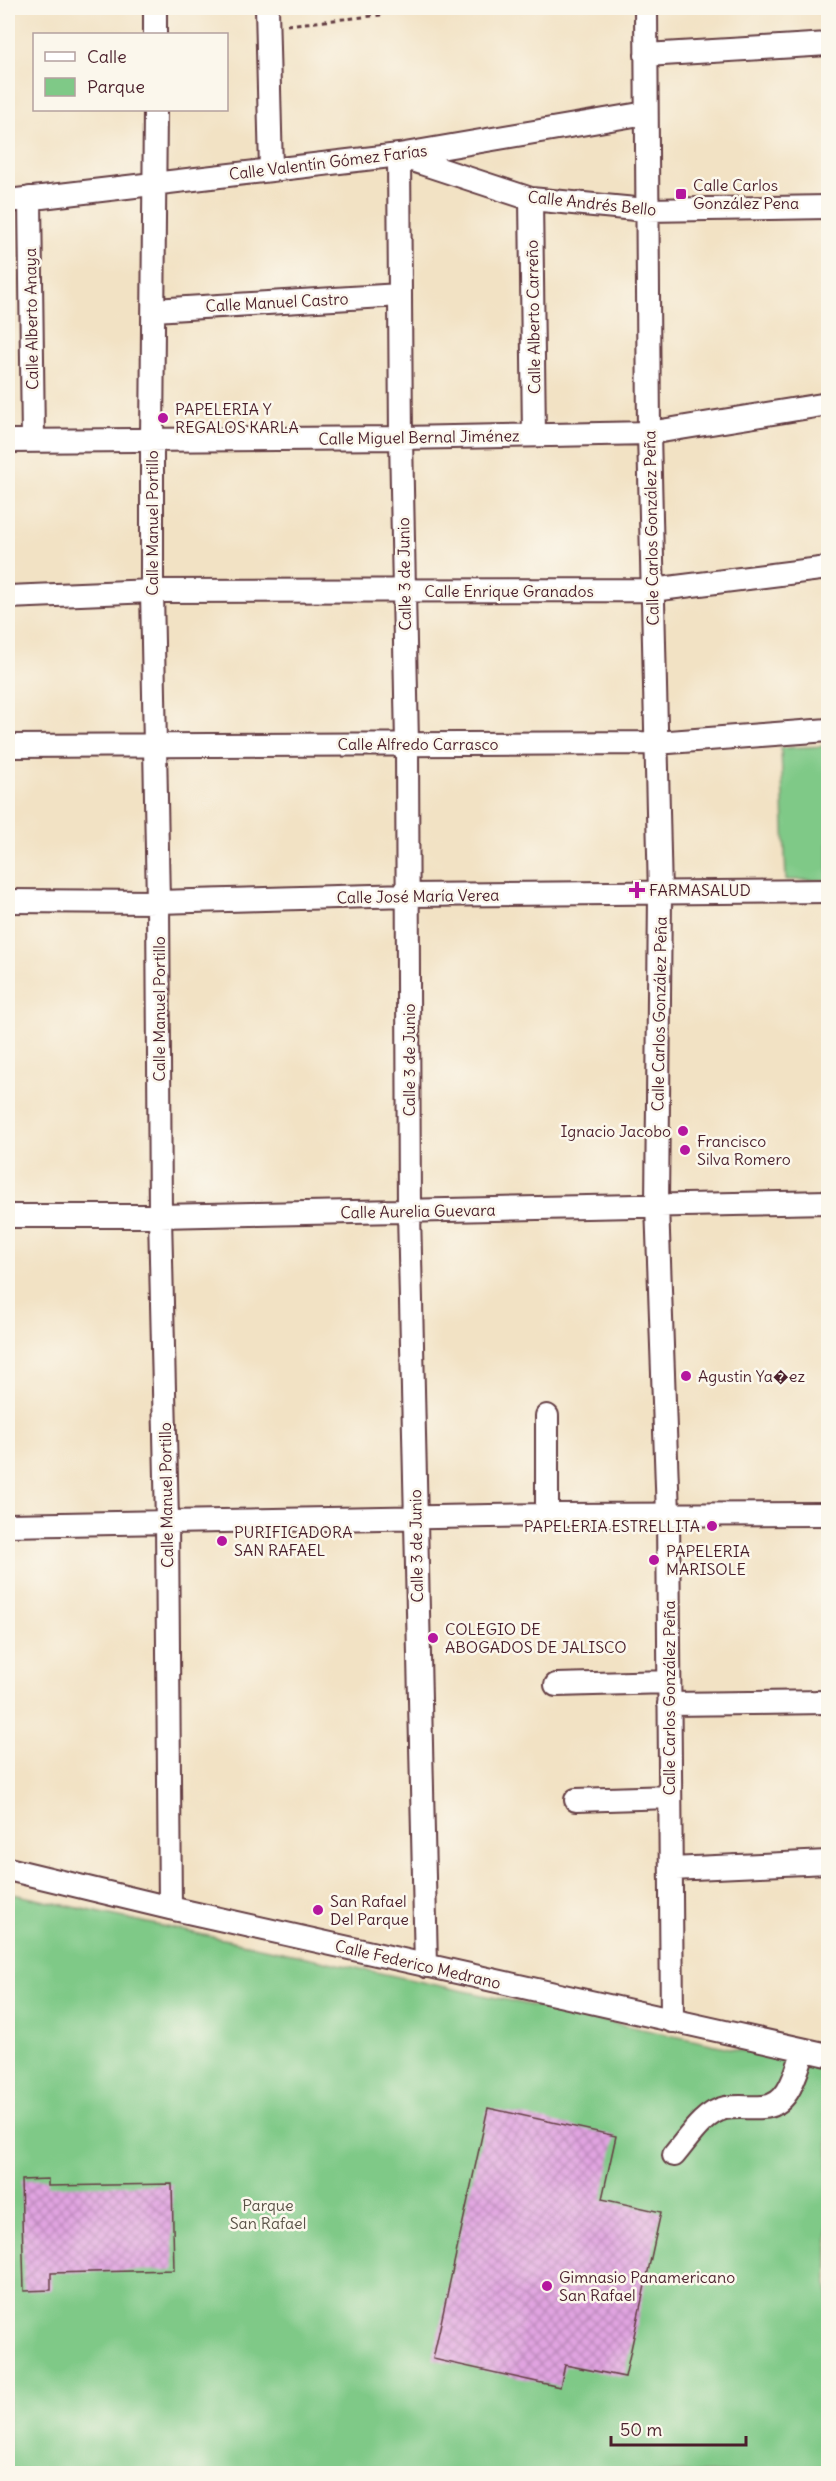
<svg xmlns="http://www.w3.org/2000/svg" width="836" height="2481" viewBox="0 0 836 2481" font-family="Delius,sans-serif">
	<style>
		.green { fill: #7fc987; stroke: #647459; stroke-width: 1.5 }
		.building { fill: url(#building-cross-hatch) }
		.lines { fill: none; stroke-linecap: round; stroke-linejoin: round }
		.minor-casing { stroke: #633c42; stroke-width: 26 }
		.path { stroke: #633c42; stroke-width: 3; stroke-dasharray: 4.5 4.5; stroke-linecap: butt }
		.minor { stroke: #fff; stroke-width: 22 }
		.poi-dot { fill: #b5179e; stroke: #fbf7ec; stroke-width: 2 }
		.labels { text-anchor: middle; stroke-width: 5; stroke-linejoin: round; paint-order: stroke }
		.street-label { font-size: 16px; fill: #4a1f2b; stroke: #fbf7ec }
		.poi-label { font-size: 16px; fill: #4a1f2b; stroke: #fbf7ec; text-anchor: start }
		.park-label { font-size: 16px; fill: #5a5247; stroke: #fbf7ec }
	</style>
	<defs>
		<pattern id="building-cross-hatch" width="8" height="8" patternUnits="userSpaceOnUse" patternTransform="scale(1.5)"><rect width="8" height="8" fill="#e1a4e1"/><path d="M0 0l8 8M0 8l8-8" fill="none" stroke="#b885b7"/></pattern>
	</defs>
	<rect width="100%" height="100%" fill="#fbf7ec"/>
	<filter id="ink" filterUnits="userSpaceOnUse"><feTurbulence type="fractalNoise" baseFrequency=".0167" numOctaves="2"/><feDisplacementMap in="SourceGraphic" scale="12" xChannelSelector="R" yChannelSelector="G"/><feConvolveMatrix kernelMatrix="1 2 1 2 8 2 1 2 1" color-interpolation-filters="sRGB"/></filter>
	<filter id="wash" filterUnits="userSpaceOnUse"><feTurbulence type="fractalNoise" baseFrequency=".008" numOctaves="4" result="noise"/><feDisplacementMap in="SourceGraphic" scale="24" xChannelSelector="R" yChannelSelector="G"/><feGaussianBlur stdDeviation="1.35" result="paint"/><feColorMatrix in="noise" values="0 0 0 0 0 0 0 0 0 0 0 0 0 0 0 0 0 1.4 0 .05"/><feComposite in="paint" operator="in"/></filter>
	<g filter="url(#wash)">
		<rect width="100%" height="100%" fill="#f2e2c4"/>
		<!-- green -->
		<path class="green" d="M828,746V880H786L781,748Z
			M8,1893L828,2069V2473L8,2474Z"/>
		<g id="blocks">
			<!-- building -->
			<path class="building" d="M488,2108L616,2136L602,2199L661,2212L625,2377L565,2365L560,2387L433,2359Z
				M48,2179V2186L172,2184L174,2270L51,2273V2290L24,2291L21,2180Z"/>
		</g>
	</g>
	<g filter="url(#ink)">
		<use href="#blocks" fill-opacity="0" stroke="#633c42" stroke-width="1.5"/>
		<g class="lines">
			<!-- minor casing -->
			<g class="minor-casing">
				<path id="minor" d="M155,8V34
					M267,8L271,170
					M646,8L649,433L660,895L657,1205L668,1514L672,2021
					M646,55L828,44
					M155,110L152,439V591L158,902L160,1216L167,1521L170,1908
					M399,155L401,438L407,744L409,1212L426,1966
					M403,157L531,199L646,210L828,207
					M30,198L33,440
					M531,199L534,435
					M8,201L399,155L646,113
					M154,310L400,295
					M8,441L401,438L649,433L828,404
					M8,597L152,591L652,590L828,568
					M8,746L656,743L828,730
					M8,901L158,902L408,895L828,891
					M8,1216H160L828,1202
					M547,1515V1416
					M8,1525L547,1515L828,1514
					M556,1685L668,1682
					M669,1704L828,1702
					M576,1800L670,1797
					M8,1869L170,1908L828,2055
					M671,1869L828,1862
					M674,2155C687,2140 704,2112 725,2108C737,2106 751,2108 763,2107C790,2106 796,2071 804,2050"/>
			</g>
			<!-- path -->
			<path class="path" d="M287,25L382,15"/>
			<!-- minor -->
			<use href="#minor" class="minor"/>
		</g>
	</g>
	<!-- markers -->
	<g class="poi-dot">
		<rect x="675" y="188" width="12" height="12" rx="3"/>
		<circle cx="163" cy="418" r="6"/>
		<path d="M634 881h6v6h6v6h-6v6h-6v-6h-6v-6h6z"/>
		<circle cx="683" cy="1131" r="6"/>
		<circle cx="685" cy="1150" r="6"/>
		<circle cx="686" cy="1376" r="6"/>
		<circle cx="712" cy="1526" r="6"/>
		<circle cx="222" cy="1541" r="6"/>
		<circle cx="654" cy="1560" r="6"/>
		<circle cx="433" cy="1638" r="6"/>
		<circle cx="318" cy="1910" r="6"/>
		<circle cx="547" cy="2286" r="6"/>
	</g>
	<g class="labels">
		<!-- street labels -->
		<g class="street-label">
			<text transform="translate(328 162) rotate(-7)" y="6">Calle Valentín Gómez Farías</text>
			<text transform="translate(592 203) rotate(6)" y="6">Calle Andrés Bello</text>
			<text transform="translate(277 302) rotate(-3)" y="6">Calle Manuel Castro</text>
			<text transform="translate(533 317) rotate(-91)" y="6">Calle Alberto Carreño</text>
			<text transform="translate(31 319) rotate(-91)" y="6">Calle Alberto Anaya</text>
			<text transform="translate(419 437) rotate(-1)" y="6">Calle Miguel Bernal Jiménez</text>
			<text transform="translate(152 523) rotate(-90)" y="6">Calle Manuel Portillo</text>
			<text transform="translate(651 528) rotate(-91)" y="6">Calle Carlos González Peña</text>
			<text transform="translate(404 574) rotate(-91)" y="6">Calle 3 de Junio</text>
			<text x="509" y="597">Calle Enrique Granados</text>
			<text x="418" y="750">Calle Alfredo Carrasco</text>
			<text transform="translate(418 896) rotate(-1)" y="6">Calle José María Verea</text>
			<text transform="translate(159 1009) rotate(-90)" y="6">Calle Manuel Portillo</text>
			<text transform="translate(659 1014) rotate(-89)" y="6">Calle Carlos González Peña</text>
			<text transform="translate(409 1060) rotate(-90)" y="6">Calle 3 de Junio</text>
			<text transform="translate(418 1211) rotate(-1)" y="6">Calle Aurelia Guevara</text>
			<text transform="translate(166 1495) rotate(-91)" y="6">Calle Manuel Portillo</text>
			<text transform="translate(416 1546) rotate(-91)" y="6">Calle 3 de Junio</text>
			<text transform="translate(669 1698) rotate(-90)" y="6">Calle Carlos González Peña</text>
			<text transform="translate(418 1964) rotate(13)" y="6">Calle Federico Medrano</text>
		</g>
		<!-- poi labels -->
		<g class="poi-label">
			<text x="693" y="191">Calle Carlos<tspan x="693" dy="18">González Pena</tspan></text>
			<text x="175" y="415">PAPELERIA Y<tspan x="175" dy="18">REGALOS KARLA</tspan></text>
			<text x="649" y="896">FARMASALUD</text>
			<text x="671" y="1137" text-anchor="end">Ignacio Jacobo</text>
			<text x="697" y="1147">Francisco<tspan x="697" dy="18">Silva Romero</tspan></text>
			<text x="698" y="1382">Agustin Ya�ez</text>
			<text x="700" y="1532" text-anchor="end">PAPELERIA ESTRELLITA</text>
			<text x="234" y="1538">PURIFICADORA<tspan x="234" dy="18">SAN RAFAEL</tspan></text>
			<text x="666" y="1557">PAPELERIA<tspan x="666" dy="18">MARISOLE</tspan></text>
			<text x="445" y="1635">COLEGIO DE<tspan x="445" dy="18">ABOGADOS DE JALISCO</tspan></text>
			<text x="330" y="1907">San Rafael<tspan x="330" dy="18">Del Parque</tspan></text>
			<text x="559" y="2283">Gimnasio Panamericano<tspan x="559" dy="18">San Rafael</tspan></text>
		</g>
		<!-- park labels -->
		<g class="park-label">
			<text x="268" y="2211">Parque<tspan x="268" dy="18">San Rafael</tspan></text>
		</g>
	</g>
	<!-- margin -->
	<rect width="836" height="2481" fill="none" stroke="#fbf7ec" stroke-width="30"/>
	<!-- legend -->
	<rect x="33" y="33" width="195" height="78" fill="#fbf7ec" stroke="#b4a19f" stroke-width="1.5"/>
	<rect x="45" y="52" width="30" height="9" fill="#ffffff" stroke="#b4a19f" stroke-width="1.5"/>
	<text x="87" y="63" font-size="18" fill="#4a1f2b">Calle</text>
	<rect x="45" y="78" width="30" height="18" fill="#7fc987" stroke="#b4a19f" stroke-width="1.5"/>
	<text x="87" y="93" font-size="18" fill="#4a1f2b">Parque</text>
	<!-- scale -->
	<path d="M611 2436v9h135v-9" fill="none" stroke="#4a1f2b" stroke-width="3"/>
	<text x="620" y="2436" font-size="18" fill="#4a1f2b" stroke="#fbf7ec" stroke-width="4.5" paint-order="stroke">50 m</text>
</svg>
